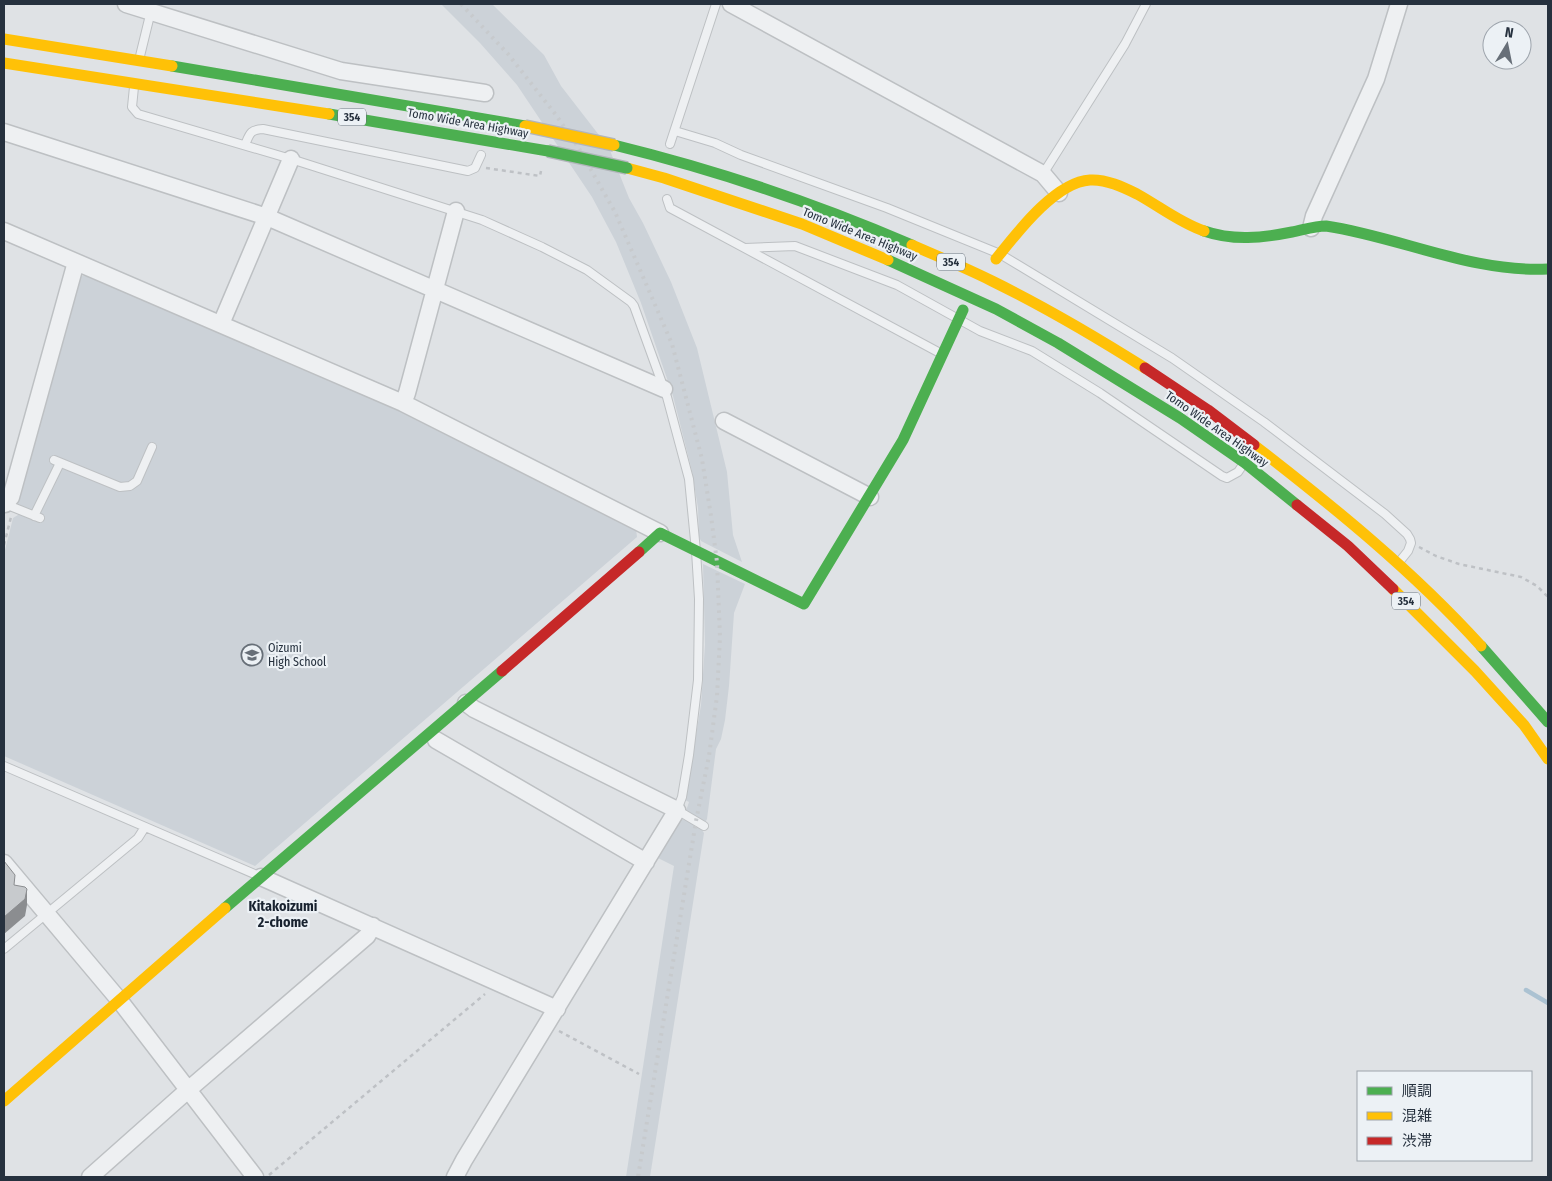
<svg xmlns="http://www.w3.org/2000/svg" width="1552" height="1181" viewBox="0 0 1552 1181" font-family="'Fira Sans Condensed','Noto Sans JP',sans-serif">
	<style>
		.built { fill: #ccd2d8 }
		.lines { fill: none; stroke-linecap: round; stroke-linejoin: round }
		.stream { stroke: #abc2d2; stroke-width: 4.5 }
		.lane-casing { stroke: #bdc0c3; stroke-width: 10 }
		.street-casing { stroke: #bdc0c3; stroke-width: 19 }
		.path { stroke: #bec1c5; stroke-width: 2.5; stroke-dasharray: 4 4; stroke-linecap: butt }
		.lane { stroke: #eef0f2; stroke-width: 8 }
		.street { stroke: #eef0f2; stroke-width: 16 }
		.fast { stroke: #4caf50; stroke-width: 11 }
		.slow { stroke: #ffc107; stroke-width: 11 }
		.jam { stroke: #c62828; stroke-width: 11 }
		.rail { stroke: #c7cacd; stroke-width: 4; stroke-dasharray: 2.5 5; stroke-linecap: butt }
		.fast-bridge-casing { stroke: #b1b5ba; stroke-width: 14; stroke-linecap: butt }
		.slow-bridge-casing { stroke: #b1b5ba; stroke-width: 14; stroke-linecap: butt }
		.fast-bridge { stroke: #4caf50; stroke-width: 11 }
		.slow-bridge { stroke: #ffc107; stroke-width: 11 }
		.shaded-wall { fill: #8b8d90 }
		.building { fill: #c7cacd; stroke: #8b8d90 }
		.labels { text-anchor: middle; stroke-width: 4.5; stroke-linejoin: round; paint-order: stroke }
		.shield { fill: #ecf1f5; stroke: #616b75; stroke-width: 1 }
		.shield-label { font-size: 11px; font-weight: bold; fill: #26313e }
		.street-label { font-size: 12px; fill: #26313e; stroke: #ecf1f5 }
		.poi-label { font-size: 12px; fill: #26313e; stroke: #ecf1f5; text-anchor: start }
		.neighbourhood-label { font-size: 14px; font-weight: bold; fill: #18222f; stroke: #ecf1f5 }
	</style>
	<rect width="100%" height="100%" fill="#dfe2e5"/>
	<!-- built -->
	<path class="built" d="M441,4H492L544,55L561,86L609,148L629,198L643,223L671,282L697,348L727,472L733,535L742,562L701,541L699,537L698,508L692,471L673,396L641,303L616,242L592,197L517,85L480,43Z
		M85,275L409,414L636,529L637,537L255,866L4,756V554L13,518L18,515L19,507L17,502L78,277Z
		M703,564L745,584L734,613L729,686L725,720L721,739L716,749L707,819L706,821H702L691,816L686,811L689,802L685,800L701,705L705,645Z
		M680,819L686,820L699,826L704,833L650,1177H626L674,866L656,857Z"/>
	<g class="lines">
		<!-- stream -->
		<path class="stream" d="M1526,990L1548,1003"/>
		<!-- lane casing -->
		<g class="lane-casing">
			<path id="lane" d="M140,56L151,11
				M134,87L132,107L138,114L291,159L482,220L542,247L587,270L631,302L634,306L667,397L689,479L696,551L699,599L698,680L689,755L682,797L677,810L704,826
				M675,131L715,143L741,155L887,208L1000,254L1172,358L1264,422L1385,514L1407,534L1410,539L1411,543L1408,551L1400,561
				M670,144L716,4
				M245,145C250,133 250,130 263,129L468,171L475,168L481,155
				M1043,174L1125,44L1146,4
				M667,199L670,208L940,353
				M745,248L795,246L897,285L980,331L1032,351L1100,393L1222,476L1227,478L1238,472L1242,466
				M54,460L120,487L130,486L137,481L152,447
				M5,504L40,518
				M34,516L60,463
				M4,766L259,876
				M4,949L138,838L145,827"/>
		</g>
		<!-- street casing -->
		<g class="street-casing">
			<path id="street" d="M126,4L341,71L485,93
				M731,4L1043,174L1059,193
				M4,132L267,217L664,389
				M1311,228L1314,216L1376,79L1399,4
				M4,231L403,403L660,533
				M221,324L291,159
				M403,403L407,393L456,211
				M724,421L870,497
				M4,504H5L11,497L76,262
				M436,740L646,862
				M4,863L120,1001L255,1177
				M261,877L557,1009
				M90,1177L188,1090L367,936L373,926
				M455,1177L464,1160L677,810L474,709L466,703"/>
		</g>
		<!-- path -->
		<path class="path" d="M486,168L540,176L541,171
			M4,545L11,517
			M1419,547L1436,556L1459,564L1521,577L1537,586L1548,597
			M559,1031L639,1074
			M269,1175L485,994"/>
		<!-- lane -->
		<use href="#lane" class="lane"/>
		<!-- street -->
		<use href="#street" class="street"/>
		<!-- fast -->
		<path class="fast" d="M172,66L525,126
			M329,114L548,151
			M614,145C716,170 815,203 912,245
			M1204,231C1233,241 1262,238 1292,232C1303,230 1314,226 1326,226C1400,237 1472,273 1548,269
			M888,260L996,309L1058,343L1180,418L1245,463L1297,505
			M639,552L660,533L804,604L903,440L963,310
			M1481,646L1548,722
			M225,908L502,671"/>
		<!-- slow -->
		<path class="slow" d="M4,39L172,66
			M4,63L329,114
			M627,168L664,178L802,224L888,260
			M912,245C939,257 966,268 992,281C1045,307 1096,337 1145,368
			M996,259C1016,234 1055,182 1090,180C1106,179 1123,187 1137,194C1159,206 1180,223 1204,231
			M1254,445C1334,507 1413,571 1481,646
			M1393,589L1475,671L1524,725L1548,759
			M4,1101L225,908"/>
		<!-- jam -->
		<path class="jam" d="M1145,368L1208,410L1254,445
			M1297,505L1348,546L1393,589
			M502,671L639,552"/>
		<!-- rail -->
		<path class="rail" d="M461,4L508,54L556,115L578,147L615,212L672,344L702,459L711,516L717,562L720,637L717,696L709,756L696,821L638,1177"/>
		<!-- fast-bridge casing -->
		<g class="fast-bridge-casing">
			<path id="fast-bridge" d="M548,151L627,168"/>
		</g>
		<!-- slow-bridge casing -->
		<g class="slow-bridge-casing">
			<path id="slow-bridge" d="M525,126L614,145"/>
		</g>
		<!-- fast-bridge -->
		<use href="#fast-bridge" class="fast-bridge"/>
		<!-- slow-bridge -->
		<use href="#slow-bridge" class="slow-bridge"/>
	</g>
	<!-- shaded-wall -->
	<path class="shaded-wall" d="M27,889V905L25,916L4,934V917Z"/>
	<!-- building -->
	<path class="building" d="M4,861L15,875L14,885L25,887L27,889L25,899L4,917Z"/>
	<!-- icons -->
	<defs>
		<g id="school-ring" transform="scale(1.125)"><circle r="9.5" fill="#ecf1f5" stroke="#676f78" stroke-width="1.5"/><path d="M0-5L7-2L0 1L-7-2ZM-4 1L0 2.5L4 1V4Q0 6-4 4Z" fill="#676f78"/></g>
	</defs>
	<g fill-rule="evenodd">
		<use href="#school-ring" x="252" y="655"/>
	</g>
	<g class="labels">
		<!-- shield labels -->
		<g class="shield">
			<rect x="338" y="108.5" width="28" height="17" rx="4"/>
			<rect x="937" y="253.5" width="28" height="17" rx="4"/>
			<rect x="1392" y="592.5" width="28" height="17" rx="4"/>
		</g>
		<g class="shield-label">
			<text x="352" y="121">354</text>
			<text x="951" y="266">354</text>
			<text x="1406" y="605">354</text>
		</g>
		<!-- street labels -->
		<g class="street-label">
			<text transform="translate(468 123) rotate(10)" y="4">Tomo Wide Area Highway</text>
			<text transform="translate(860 234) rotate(22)" y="4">Tomo Wide Area Highway</text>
			<text transform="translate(1217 429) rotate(35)" y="4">Tomo Wide Area Highway</text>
		</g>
		<!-- poi labels -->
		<g class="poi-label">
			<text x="268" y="652">Oizumi<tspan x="268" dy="14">High School</tspan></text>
		</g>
		<!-- neighbourhood labels -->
		<g class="neighbourhood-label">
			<text x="283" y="911">Kitakoizumi<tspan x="283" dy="16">2-chome</tspan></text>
		</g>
	</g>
	<!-- border -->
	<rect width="1552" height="1181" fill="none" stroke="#26313e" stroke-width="10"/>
	<!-- legend -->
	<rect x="1357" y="1071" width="175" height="90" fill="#ecf1f5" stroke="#9da4ac"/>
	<rect x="1367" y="1087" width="25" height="8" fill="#4caf50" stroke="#9da4ac"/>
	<text x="1402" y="1096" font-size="15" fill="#26313e">順調</text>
	<rect x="1367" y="1112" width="25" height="8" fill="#ffc107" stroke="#9da4ac"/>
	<text x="1402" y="1121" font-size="15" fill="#26313e">混雑</text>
	<rect x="1367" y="1137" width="25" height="8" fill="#c62828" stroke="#9da4ac"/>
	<text x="1402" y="1146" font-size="15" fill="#26313e">渋滞</text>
	<!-- north arrow -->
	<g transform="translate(1507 45) rotate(10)"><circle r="24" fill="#ecf1f5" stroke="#9da4ac"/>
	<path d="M0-4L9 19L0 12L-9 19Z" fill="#676f78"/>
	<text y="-8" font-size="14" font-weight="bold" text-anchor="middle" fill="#26313e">N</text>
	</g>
</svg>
